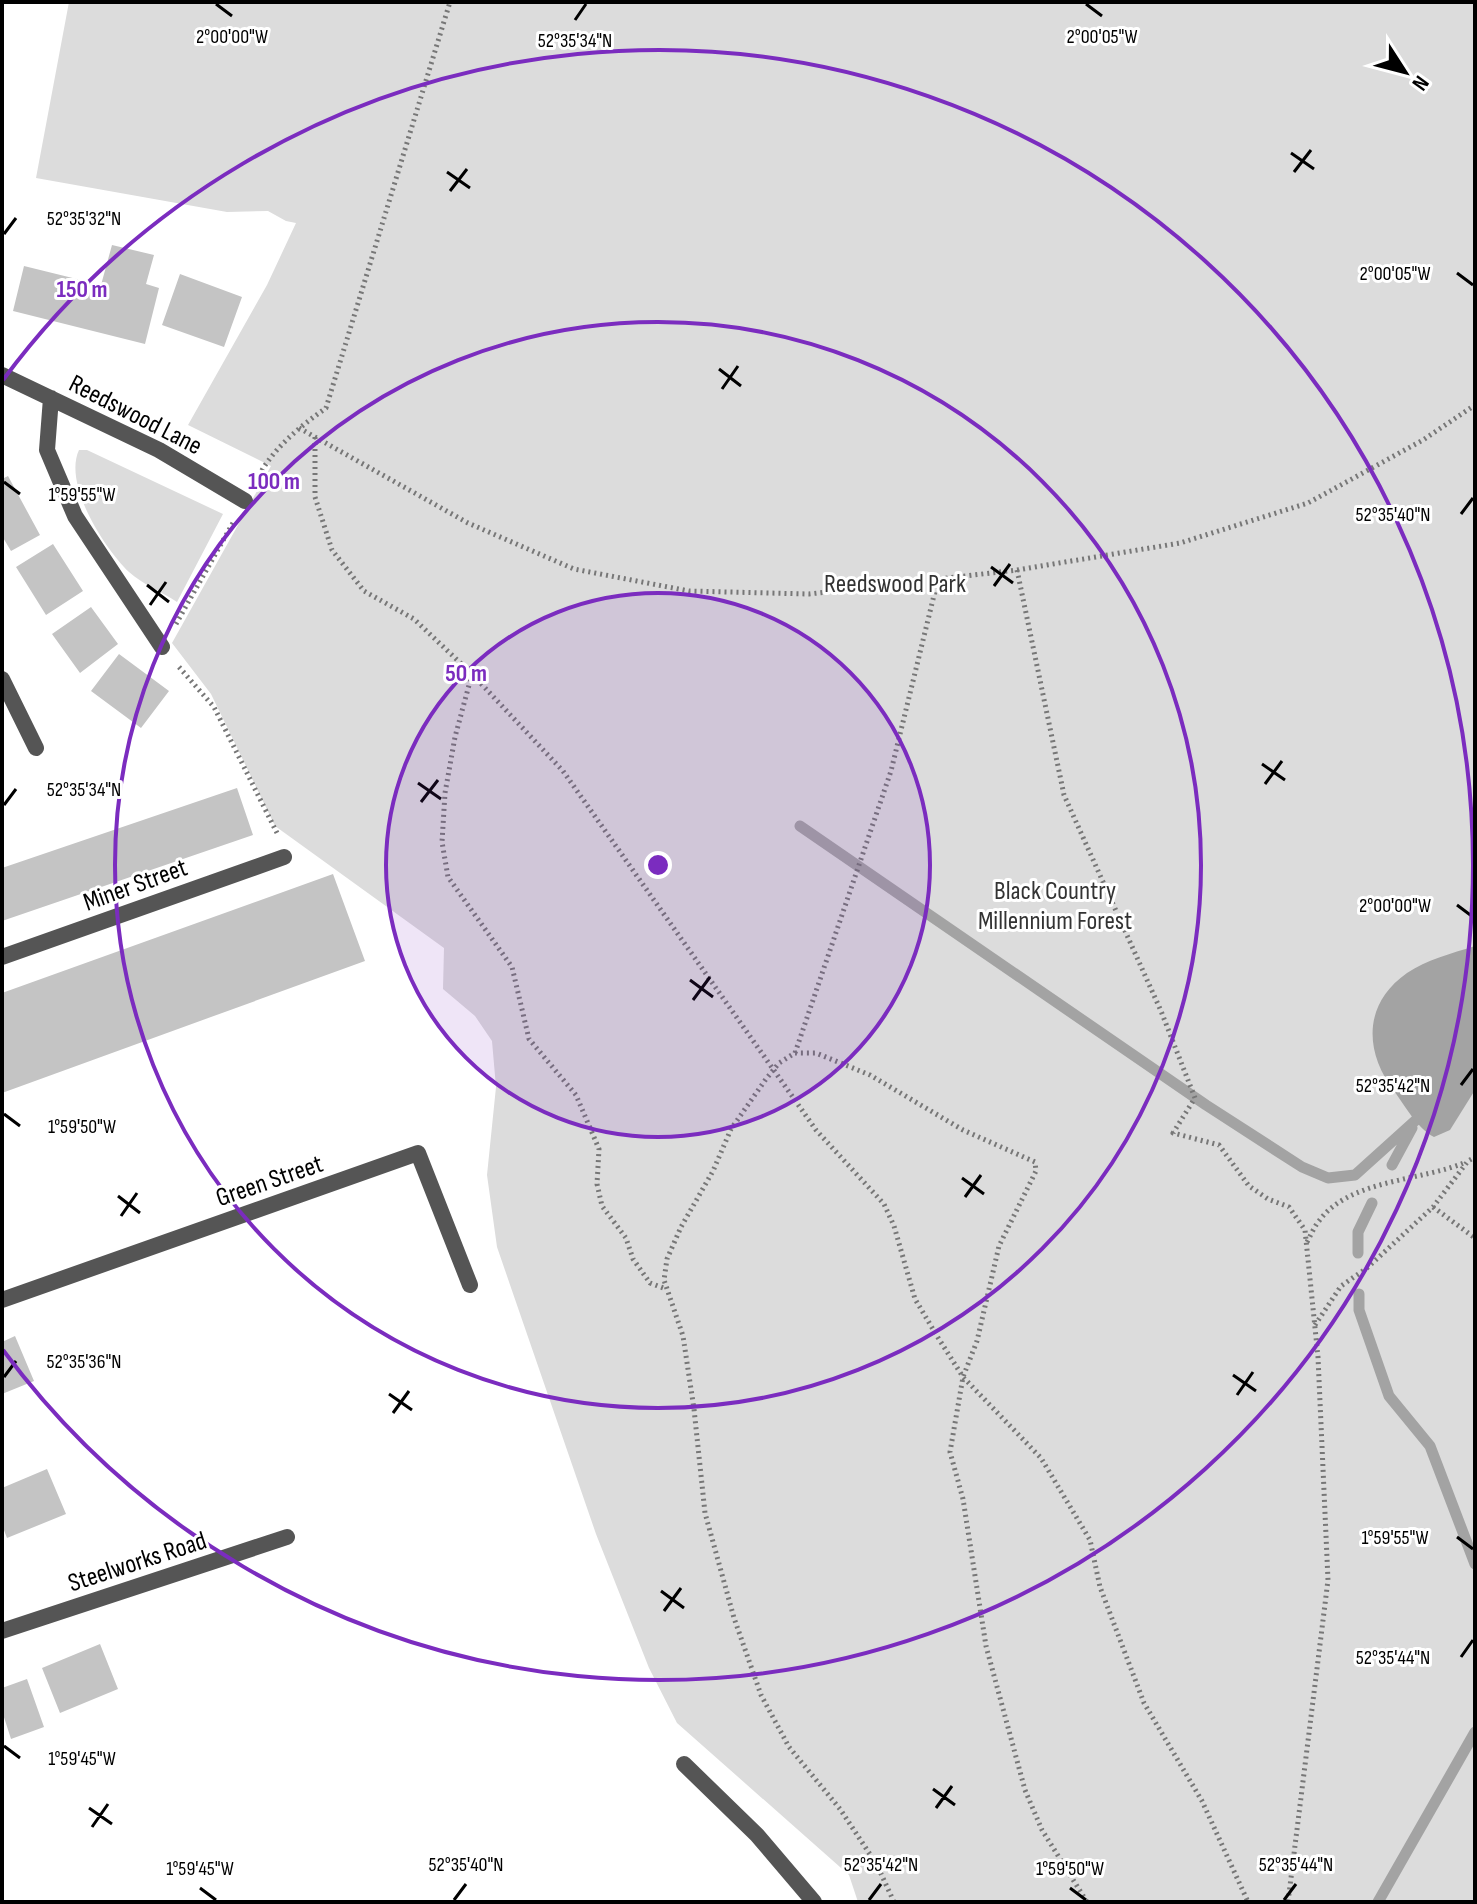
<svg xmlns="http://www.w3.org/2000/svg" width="1477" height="1904" viewBox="0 0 1477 1904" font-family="'Sofia Sans Condensed',sans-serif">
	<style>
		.green { fill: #dcdcdc }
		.water { fill: #a3a3a3 }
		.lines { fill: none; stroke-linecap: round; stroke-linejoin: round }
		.stream { stroke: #a3a3a3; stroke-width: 11 }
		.building { fill: #c4c4c4 }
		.path { stroke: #777; stroke-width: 5; stroke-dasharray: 2 4; stroke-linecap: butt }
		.minor { stroke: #555; stroke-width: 16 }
		.ticks { fill: none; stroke: #000; stroke-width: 3 }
		.ring { fill: none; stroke: #7b2cbf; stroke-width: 4 }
		.labels { text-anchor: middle; stroke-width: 6; stroke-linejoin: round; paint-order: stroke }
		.street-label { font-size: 26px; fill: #000; stroke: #fff }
		.park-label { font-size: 26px; fill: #333; stroke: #fff }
		.ticks-label { font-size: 20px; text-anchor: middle; fill: #000; stroke: #fff; stroke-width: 6; stroke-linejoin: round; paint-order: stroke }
		.centre { fill: #7b2cbf; stroke: #fff; stroke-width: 4 }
		.ring-label { font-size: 24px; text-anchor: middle; font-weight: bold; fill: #7b2cbf; stroke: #fff; stroke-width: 6; stroke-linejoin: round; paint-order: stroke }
	</style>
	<rect width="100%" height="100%" fill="#fff"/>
	<!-- green -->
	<path class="green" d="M69,2H1475V1902H858L849,1875L677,1723L649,1668L596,1534L497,1247L487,1175L496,1087L492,1041L475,1016L443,989L444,948L275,826L211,694L172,643L271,466L188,425L267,285L296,223L286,221L268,211L227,212L36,178Z
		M79,450H87L223,514L177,602C162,592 142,584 129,572C104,548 63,484 79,450Z"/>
	<!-- water -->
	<path class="water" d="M1475,946V1090L1450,1130L1434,1137C1417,1128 1406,1107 1394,1091C1364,1051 1363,1004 1407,973C1426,960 1453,953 1475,946Z"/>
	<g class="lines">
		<!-- stream -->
		<path class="stream" d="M800,826L1206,1105L1302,1167L1328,1178L1355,1175L1416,1120
			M1392,1165L1412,1128
			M1358,1253V1232L1372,1203
			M1359,1294V1310L1389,1396L1430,1446L1475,1564
			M1378,1902L1475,1732"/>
	</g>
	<!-- building -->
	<path class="building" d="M112,245L154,255L146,284L159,288L145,344L13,311L24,266L101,285Z
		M180,274L242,297L224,347L162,325Z
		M8,476L40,535L11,551L2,536V479Z
		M53,544L83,591L46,615L16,567Z
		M91,607L118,644L80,673L52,634Z
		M119,654L169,691L141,728L91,691Z
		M237,788L253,835L2,921V868Z
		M333,874L365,961L2,1093V993Z
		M15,1336L34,1381L2,1394V1342Z
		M47,1469L66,1514L7,1538L2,1525V1488Z
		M100,1644L118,1689L60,1713L42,1668Z
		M27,1679L44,1727L11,1739L2,1711V1688Z"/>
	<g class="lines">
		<!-- path -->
		<path class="path" d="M299,428L468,523L574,569L689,591L809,594L1017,570L1180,543L1308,503L1423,440L1475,405
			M315,437V497L332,550L364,591L414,619L472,674L563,771L816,1130L884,1204L894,1226L915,1299L937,1336L963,1377L1041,1458L1090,1540L1100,1587L1144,1703L1202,1801L1248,1902
			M256,481C271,450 298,428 326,408L450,2
			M1017,570L1064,795L1161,1011L1195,1098L1173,1133L1219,1145L1249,1186L1268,1199L1289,1207L1305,1230L1318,1357L1328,1580L1288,1902
			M176,624L234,521
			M179,667L214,707L277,833
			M472,674L455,737L445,793L442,842L448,877L512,967L529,1039L576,1095L599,1149L597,1184L602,1206L626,1238L633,1259L650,1283L666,1289
			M795,1053L891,771L938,579
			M1433,1207L1475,1238
			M1307,1242C1311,1235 1314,1227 1319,1221C1349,1179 1423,1181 1466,1162
			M1315,1325L1341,1286L1367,1268L1433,1207L1468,1161L1475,1157
			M894,1902L877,1865L840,1809L789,1747L761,1695L734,1618L705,1513L694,1409L683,1336L664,1280L667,1259L681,1227L713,1171L731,1129L766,1079L779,1063L795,1053H816L870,1075L963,1130L1035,1162L1036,1171L999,1246L977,1341L963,1377L950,1452L963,1499L986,1646L1025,1790L1042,1830L1087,1902"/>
		<!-- minor -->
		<path class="minor" d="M2,375L159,450L245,501
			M51,398L47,450L75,516L162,647
			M2,679L36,748
			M2,957L284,857
			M2,1300L418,1153L470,1285
			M2,1631L287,1537
			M684,1764L757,1835L814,1902"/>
	</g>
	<!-- ticks -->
	<path class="ticks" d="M216,4L232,16M1086,4L1102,16M575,20L586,4M1291,153L1314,169M447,172L470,188M1294,172L1311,150M450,191L467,169M4,234L16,218M1457,273L1473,285M719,369L741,386M722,389L738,366M4,482L20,494M1461,514L1473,498M991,567L1013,583M147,585L169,602M994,586L1010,564M150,605L166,582M1262,764L1285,780M418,783L441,799M1265,784L1282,761M421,802L438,780M4,805L16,789M1457,905L1473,917M690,980L713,997M693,1000L710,977M1461,1085L1473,1069M4,1114L20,1126M962,1178L984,1194M118,1196L140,1213M965,1197L981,1175M121,1216L137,1193M1233,1375L1256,1391M4,1377L16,1361M389,1394L412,1410M1237,1395L1253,1372M393,1413L409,1391M1457,1537L1473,1549M661,1591L684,1608M664,1611L681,1588M1461,1657L1473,1640M4,1746L20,1758M933,1789L955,1805M89,1808L112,1824M936,1808L952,1786M92,1827L108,1804M200,1888L216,1900M1070,1888L1086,1900M454,1900L466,1884M869,1900L881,1884M1284,1900L1296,1884"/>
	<!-- distance rings -->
	<circle cx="658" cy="865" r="272" fill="#7b2cbf" fill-opacity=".12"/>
	<g class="ring">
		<circle cx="658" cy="865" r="272"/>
		<circle cx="658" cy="865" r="543"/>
		<path d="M3 380A815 815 0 1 1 3 1350"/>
	</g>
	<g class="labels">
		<!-- street labels -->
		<g class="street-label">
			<text transform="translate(136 414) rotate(27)" y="9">Reedswood Lane</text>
			<text transform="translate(135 884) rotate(-20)" y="9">Miner Street</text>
			<text transform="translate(269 1180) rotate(-19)" y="9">Green Street</text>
			<text transform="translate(137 1561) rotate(-18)" y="9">Steelworks Road</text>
		</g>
		<!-- park labels -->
		<g class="park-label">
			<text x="895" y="592">Reedswood Park</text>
			<text x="1055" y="899">Black Country<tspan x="1055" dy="30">Millennium Forest</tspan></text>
		</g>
	</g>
	<g class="ticks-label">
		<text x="232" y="43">2°00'00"W</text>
		<text x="1102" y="43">2°00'05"W</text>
		<text x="575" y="47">52°35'34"N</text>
		<text x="84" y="225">52°35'32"N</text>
		<text x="1395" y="280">2°00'05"W</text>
		<text x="82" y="501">1°59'55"W</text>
		<text x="1393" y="521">52°35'40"N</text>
		<text x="84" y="796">52°35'34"N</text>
		<text x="1395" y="912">2°00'00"W</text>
		<text x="1393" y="1092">52°35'42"N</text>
		<text x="82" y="1133">1°59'50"W</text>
		<text x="84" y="1368">52°35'36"N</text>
		<text x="1395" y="1544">1°59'55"W</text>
		<text x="1393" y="1664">52°35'44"N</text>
		<text x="82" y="1765">1°59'45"W</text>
		<text x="466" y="1871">52°35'40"N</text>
		<text x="881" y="1871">52°35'42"N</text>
		<text x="1296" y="1871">52°35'44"N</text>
		<text x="200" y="1875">1°59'45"W</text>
		<text x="1070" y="1875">1°59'50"W</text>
	</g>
	<circle cx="658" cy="865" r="12" class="centre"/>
	<g class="ring-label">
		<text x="82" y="297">150 m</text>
		<text x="274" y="489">100 m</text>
		<text x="466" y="681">50 m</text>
	</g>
	<!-- border -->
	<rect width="1477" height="1904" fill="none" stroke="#000000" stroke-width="8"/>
	<!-- north arrow -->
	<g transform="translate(1405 72) rotate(126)" stroke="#ffffff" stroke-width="6" paint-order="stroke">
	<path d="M0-6L14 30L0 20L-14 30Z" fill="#000000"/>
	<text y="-12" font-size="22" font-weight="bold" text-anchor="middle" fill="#000000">N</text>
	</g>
</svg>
